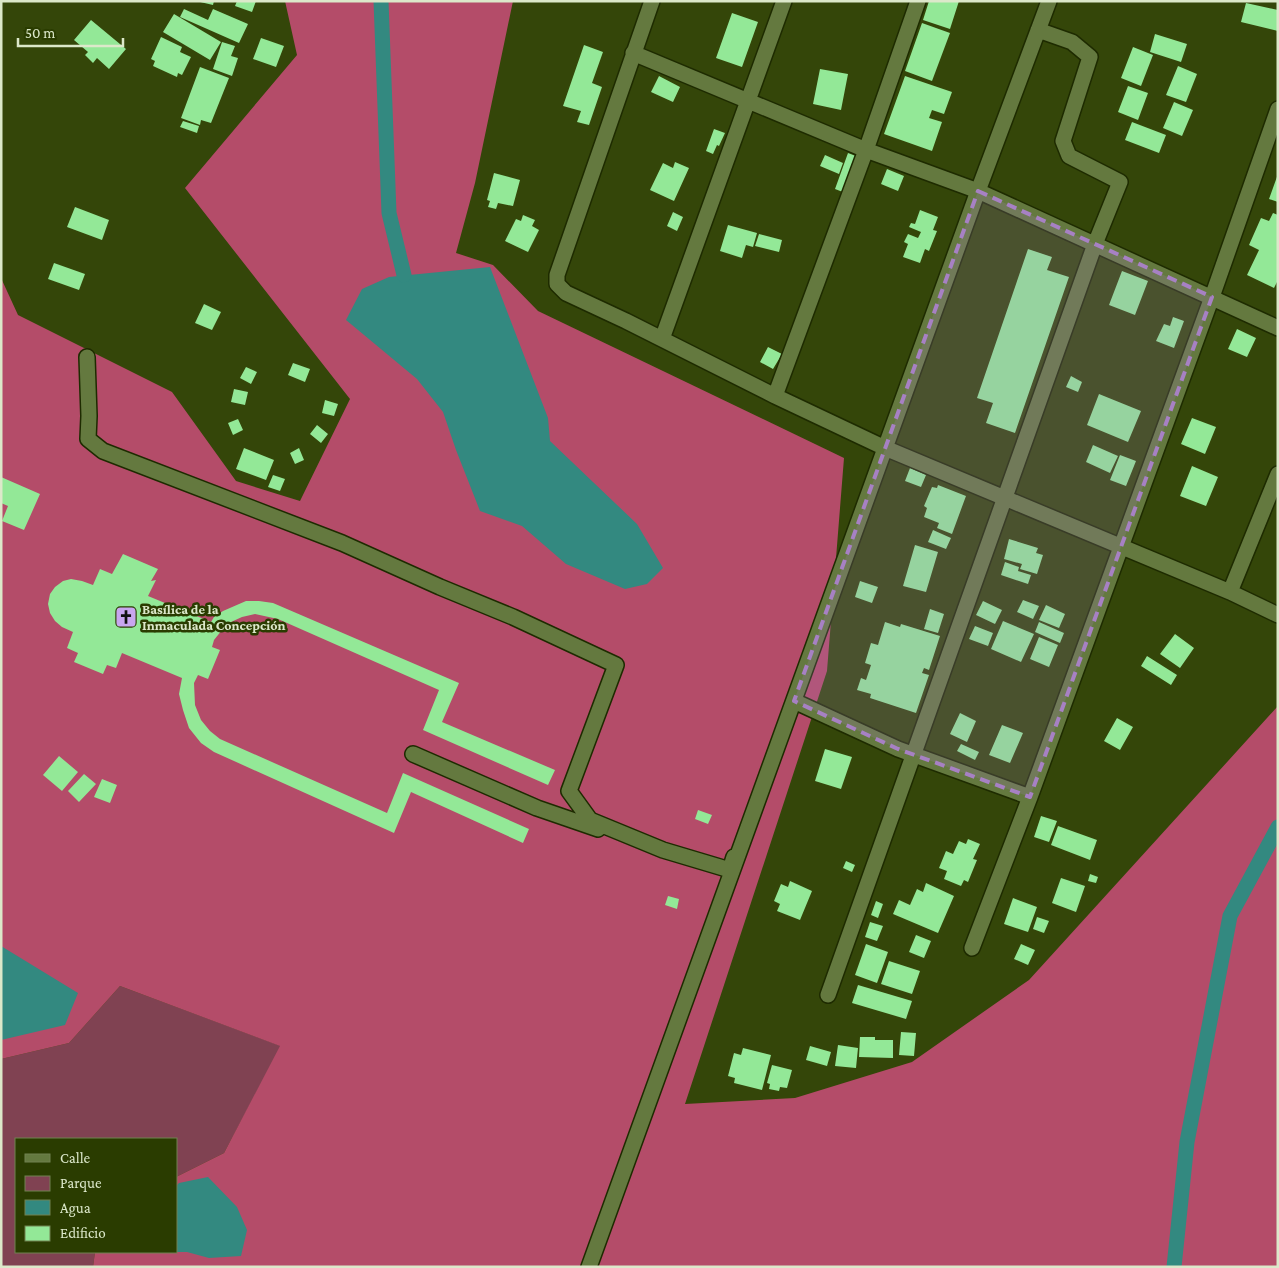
<svg xmlns="http://www.w3.org/2000/svg" width="1279" height="1268" viewBox="0 0 1279 1268" font-family="'Crimson Pro',serif">
	<style>
		.green { fill: #804252 }
		.forest { fill: #b44c69 }
		.water { fill: #338980 }
		.lines { fill: none; stroke-linecap: round; stroke-linejoin: round }
		.canal { stroke: #338980; stroke-width: 15 }
		.building { fill: #93e897 }
		.minor-casing { stroke: #1e2b00; stroke-width: 18 }
		.minor { stroke: #64793f; stroke-width: 15 }
		.marked { fill: #a781c4; fill-opacity: 0.2; stroke: #a781c4; stroke-width: 4; stroke-dasharray: 10 6; stroke-linejoin: round }
		.labels { text-anchor: middle; stroke-width: 5; stroke-linejoin: round; paint-order: stroke }
		.poi-label { font-size: 14px; font-weight: bold; fill: #dce8ca; stroke: #2a3c00; text-anchor: start }
	</style>
	<rect width="100%" height="100%" fill="#344609"/>
	<!-- green -->
	<path class="green" d="M120,986L281,1046L224,1153L176,1177V1139H16V1252H95L93,1267H1V1059L69,1043Z"/>
	<!-- forest -->
	<path class="forest" d="M285,1H513L475,183L456,253L493,265L538,311L844,458L827,671L685,1104L795,1098L912,1062L1029,980L1278,706V1267H93L95,1252H176V1177L224,1153L280,1046L120,986L69,1043L1,1059V278L18,315L172,392L236,481L300,501L350,399L185,188L297,55Z"/>
	<!-- water -->
	<path class="water" d="M490,267L548,418L550,441L637,524L663,568L647,584L625,589L566,564L522,526L480,511L456,450L443,412L417,379L346,320L362,289L389,277Z
		M1,946L78,993L65,1025L1,1040Z
		M208,1177L237,1207L247,1230L241,1256L209,1258L187,1252H147H176V1186L179,1183Z"/>
	<g class="lines">
		<!-- canal -->
		<path class="canal" d="M381,1L389,213L404,275
			M1174,1267L1187,1142L1230,916L1278,827"/>
	</g>
	<!-- building -->
	<path class="building" d="M196,1H214L213,5Z
		M237,1H256L252,12L235,6Z
		M929,1H959L950,29L923,20Z
		M1246,3L1278,10V31L1241,22Z
		M184,9L208,20L213,9L248,24L239,43L180,17Z
		M732,13L758,22L742,67L716,58Z
		M174,14L221,42L210,60L163,32Z
		M91,20L126,49L109,69L97,58L93,63L85,55L88,52L74,40Z
		M922,23L950,33L932,81L905,71Z
		M1155,34L1187,44L1181,62L1150,52Z
		M161,37L182,47L180,52L191,57L182,75L178,73L177,77L153,66L155,61L151,59Z
		M261,38L284,46L276,67L253,59Z
		M222,42L235,46L231,56L238,58L232,76L213,69Z
		M584,45L603,52L592,83L602,87L589,125L577,122L581,111L563,106Z
		M1133,47L1153,55L1141,86L1121,78Z
		M1178,66L1197,74L1186,102L1166,95Z
		M200,67L229,78L211,123L201,120L200,125L181,118Z
		M820,69L848,74L841,110L813,104Z
		M659,76L680,87L673,102L651,92Z
		M905,76L952,92L944,114L932,110L929,118L942,122L932,151L884,134Z
		M1128,86L1148,93L1138,120L1118,112Z
		M1174,102L1193,110L1182,136L1163,128Z
		M183,121L199,126L197,133L180,127Z
		M1132,122L1166,135L1159,153L1125,140Z
		M714,129L725,133L719,146L717,145L713,154L706,151Z
		M848,153L861,158L848,194L835,189Z
		M825,155L843,163L839,174L820,166Z
		M675,162L689,168L674,201L650,190L663,163L673,168Z
		M887,169L904,176L898,191L881,184Z
		M494,173L520,180L513,206L498,203L496,209L488,207L490,201L487,200Z
		M1278,174V202L1269,199Z
		M75,207L109,220L102,240L67,227Z
		M920,210L938,217L933,230L937,231L929,251L925,249L920,263L903,257L908,244L904,242L908,234L918,238L921,232L909,227L911,223L915,224Z
		M673,212L683,217L677,231L667,226Z
		M1273,213L1278,215V280L1274,288L1247,275L1259,250L1249,245L1261,218L1269,221Z
		M523,215L535,220L532,226L539,230L528,252L505,241L516,219L521,221Z
		M728,225L757,233L753,247L746,245L742,258L720,251Z
		M759,234L782,240L779,252L755,246Z
		M1028,249L1052,257L1047,270L1069,277L1015,433L986,423L993,403L977,398Z
		M54,263L85,274L79,290L48,279Z
		M1122,271L1148,281L1135,315L1109,305Z
		M204,304L221,312L212,330L195,323Z
		M1173,317L1184,321L1174,348L1156,341L1164,324L1170,326Z
		M1237,329L1256,338L1247,357L1228,349Z
		M768,347L782,354L773,369L760,362Z
		M293,363L310,369L305,382L288,375Z
		M246,367L257,372L251,384L240,378Z
		M1071,376L1082,382L1078,392L1066,387Z
		M234,389L248,392L245,405L231,402Z
		M1099,394L1141,411L1128,442L1087,425Z
		M325,400L338,404L334,416L322,413Z
		M1192,418L1216,427L1205,454L1181,444Z
		M238,419L243,430L233,435L228,423Z
		M317,425L328,434L321,443L310,434Z
		M1093,445L1118,456L1110,473L1086,462Z
		M244,448L274,460L266,480L236,469Z
		M299,448L304,460L295,464L290,453Z
		M1120,455L1136,461L1126,486L1110,480Z
		M1192,466L1218,477L1206,506L1180,496Z
		M910,468L926,475L921,487L905,481Z
		M273,475L285,479L280,491L268,487Z
		M1,477L40,494L24,530L2,521L8,506L1,503Z
		M938,485L966,496L952,534L937,528L939,523L924,517L927,508L924,506L932,487L937,488Z
		M933,530L951,538L946,549L928,542Z
		M1009,539L1038,548L1036,553L1043,555L1037,574L1020,569L1022,564L1004,559Z
		M915,545L938,552L926,592L903,586Z
		M123,554L158,569L151,581L156,580L148,596L211,622L214,617L223,611L246,601H259L273,603L459,683L442,722L555,770L548,785L423,730L439,690L278,619L255,614L242,617L231,622L222,630L214,640L212,647L220,650L208,679L198,675L194,683L195,705L201,720L210,731L220,739L387,813L403,773L529,829L523,843L411,792L394,833L214,752L201,743L189,728L183,710L179,694L182,678L122,653L116,668L107,665L103,674L74,662L78,653L67,648L73,632L62,627L55,621L50,613L48,604L50,594L55,587L63,581L71,579L82,581L93,585L100,569L112,574Z
		M1005,562L1019,567L1018,571L1031,575L1028,584L1001,575Z
		M860,581L878,587L872,603L855,597Z
		M1023,600L1039,606L1033,619L1017,612Z
		M983,601L1002,610L995,624L976,615Z
		M1046,605L1065,614L1059,628L1039,620Z
		M930,609L944,614L938,633L924,629Z
		M1003,621L1034,634L1021,662L991,649Z
		M885,622L900,627L901,624L940,636L929,670L924,668L922,673L929,675L916,713L870,698L871,694L857,690L861,678L866,680L871,665L865,663L871,643L878,645Z
		M1039,622L1064,633L1060,643L1035,632Z
		M975,626L993,633L988,646L969,639Z
		M1175,634L1194,648L1180,668L1160,654Z
		M1039,637L1058,645L1049,667L1030,659Z
		M1147,656L1177,675L1171,685L1141,666Z
		M960,713L976,721L967,742L950,734Z
		M1117,718L1133,727L1120,750L1104,741Z
		M1002,725L1023,733L1010,763L989,755Z
		M961,744L979,752L975,760L957,751Z
		M825,749L852,757L841,789L815,781Z
		M59,756L78,772L62,791L43,775Z
		M84,774L96,784L79,802L68,791Z
		M102,779L117,785L110,803L94,797Z
		M698,810L712,815L708,824L695,819Z
		M1041,816L1057,821L1049,842L1034,837Z
		M1058,826L1097,840L1090,860L1051,845Z
		M968,839L980,844L973,859L977,860L968,882L964,880L961,886L944,879L947,871L939,868L946,851L953,854L959,841L966,844Z
		M846,861L855,865L852,872L843,868Z
		M1090,874L1098,877L1096,883L1088,881Z
		M1061,878L1085,886L1076,912L1052,903Z
		M790,881L812,891L800,920L777,911L780,904L774,901L781,884L788,887Z
		M926,883L954,896L938,933L893,914L899,900L910,905L917,889L923,892Z
		M668,896L679,899L677,909L665,905Z
		M1013,898L1037,907L1028,932L1004,924Z
		M876,901L883,904L878,918L871,915Z
		M1037,917L1049,921L1044,933L1033,929Z
		M870,922L883,926L877,941L865,937Z
		M916,935L931,941L924,958L909,952Z
		M866,944L888,952L877,983L855,975Z
		M1021,944L1035,950L1028,965L1014,959Z
		M889,961L920,971L912,994L881,984Z
		M858,985L912,1001L906,1019L852,1003Z
		M901,1032L916,1033L914,1056L899,1055Z
		M860,1037H875V1040H893V1058L859,1057Z
		M838,1045L858,1048L856,1068L835,1066Z
		M810,1046L831,1052L827,1066L806,1060Z
		M743,1048L771,1055L762,1090L734,1083L735,1078L728,1076L734,1053L741,1055Z
		M772,1065L792,1070L787,1088L780,1087L779,1091L769,1089L770,1084L767,1083Z"/>
	<g class="lines">
		<!-- minor casing -->
		<g class="minor-casing">
			<path id="minor" d="M652,1L557,275V284L566,293L626,321L775,396L885,448L1230,592L1278,615
				M633,53L866,150L978,191L1278,328
				M662,339L784,1
				M87,357L89,416L88,439L103,451L342,543L440,587L513,617L616,665L569,791L590,820L663,850L730,870L734,857
				M775,396L866,150L918,1
				M1230,592L1278,474
				M794,701L898,749L1030,797
				M413,754L537,808L598,829
				M972,948L1030,797L1212,297L1278,109
				M828,995L1095,244L1120,182L1069,156L1063,141L1090,57L1072,42L1038,30
				M589,1267L978,191L1049,1"/>
		</g>
		<!-- minor -->
		<use href="#minor" class="minor"/>
	</g>
	<!-- marked area -->
	<path class="marked" d="M978,191L1212,297L1030,797L898,749L794,701Z"/>
	<!-- icons -->
	<defs>
		<g id="church-square" transform="scale(1.125)"><rect x="-9" y="-9" width="18" height="18" rx="4" fill="#c8a6ef" stroke="#2a3c00"/><path d="M-1.2-6h2.4v3.5h3.3v2.4h-3.3V6h-2.4V-.1h-3.3v-2.4h3.3Z" fill="#111"/></g>
	</defs>
	<g fill-rule="evenodd">
		<use href="#church-square" x="126" y="617"/>
	</g>
	<g class="labels">
		<!-- poi labels -->
		<g class="poi-label">
			<text x="142" y="614">Basílica de la<tspan x="142" dy="16">Inmaculada Concepción</tspan></text>
		</g>
	</g>
	<!-- border -->
	<rect width="1279" height="1268" fill="none" stroke="#dce8ca" stroke-width="5"/>
	<!-- legend -->
	<rect x="15" y="1138" width="162" height="115" fill="#2a3c00" stroke="#718151"/>
	<rect x="25" y="1154" width="25" height="8" fill="#64793f" stroke="#718151"/>
	<text x="60" y="1163" font-size="15" fill="#dce8ca">Calle</text>
	<rect x="25" y="1176" width="25" height="15" fill="#804252" stroke="#718151"/>
	<text x="60" y="1188" font-size="15" fill="#dce8ca">Parque</text>
	<rect x="25" y="1200" width="25" height="15" fill="#338980" stroke="#718151"/>
	<text x="60" y="1213" font-size="15" fill="#dce8ca">Agua</text>
	<rect x="25" y="1226" width="25" height="15" fill="#93e897" stroke="#718151"/>
	<text x="60" y="1238" font-size="15" fill="#dce8ca">Edificio</text>
	<!-- scale -->
	<path d="M18 38v8h105v-8" fill="none" stroke="#dce8ca" stroke-width="2.5"/>
	<text x="25" y="38" font-size="15" fill="#dce8ca" stroke="#2a3c00" stroke-width="4" paint-order="stroke">50 m</text>
</svg>
